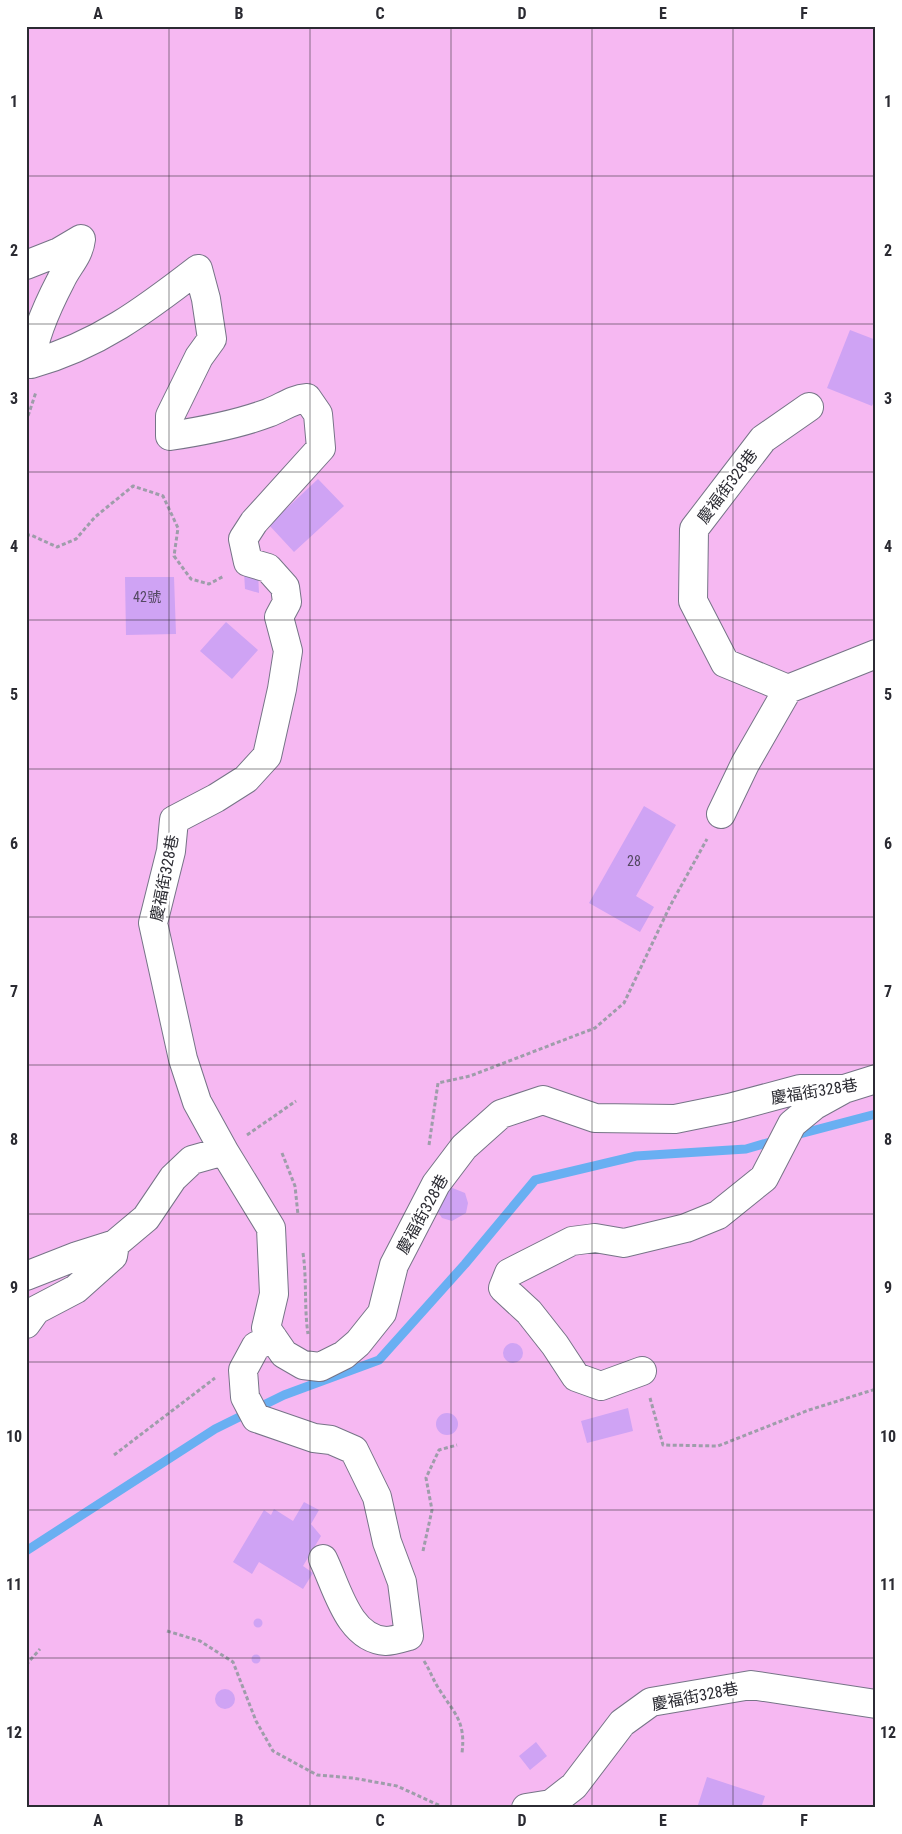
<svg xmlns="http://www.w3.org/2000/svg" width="902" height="1834" viewBox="0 0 902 1834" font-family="'Roboto Condensed','Noto Sans TC',sans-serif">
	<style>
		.green { fill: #f6b8f2 }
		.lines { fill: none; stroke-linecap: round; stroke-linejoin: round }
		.stream { stroke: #69aff2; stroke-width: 9 }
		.building { fill: #cfa3f4 }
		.minor-casing { stroke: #767487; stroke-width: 30 }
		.path { stroke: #9e9daa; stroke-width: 3; stroke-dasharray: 4 2.5; stroke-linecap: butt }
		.minor { stroke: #fff; stroke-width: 28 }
		.grid { fill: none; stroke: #2b2b32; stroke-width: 1; stroke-opacity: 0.55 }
		.labels { text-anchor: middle; stroke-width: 5; stroke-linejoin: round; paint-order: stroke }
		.number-label { font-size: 14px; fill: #544962 }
		.street-label { font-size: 16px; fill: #2b2b32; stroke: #fff }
		.neatline { fill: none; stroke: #2b2b32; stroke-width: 2 }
		.grid-label { font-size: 16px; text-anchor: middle; font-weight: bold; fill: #2b2b32 }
	</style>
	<rect width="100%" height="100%" fill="#edecfd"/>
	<!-- green -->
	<path class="green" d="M26,26H876V1808H26Z"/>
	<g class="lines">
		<!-- stream -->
		<path class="stream" d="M792,1136L876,1114
			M26,1551L215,1429L284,1395L379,1360L465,1264L535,1180L636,1156L746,1149L777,1140"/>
	</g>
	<!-- building -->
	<path class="building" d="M850,330L876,340V397L872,406L827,388Z
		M318,479L344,506L294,552L269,525Z
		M244,572H258L259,593L245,589Z
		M125,577H174L176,634L126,635Z
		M226,622L258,650L232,679L200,651Z
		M644,806L676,825L636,896L654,907L640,932L589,903Z
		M450,1187L465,1193L468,1203L466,1213L452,1221L442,1218L436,1209Z
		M503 1353a10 10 0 1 1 20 0a10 10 0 1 1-20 0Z
		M628,1408L633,1431L587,1443L581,1421Z
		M436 1424a11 11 0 1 1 22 0a11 11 0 1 1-22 0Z
		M304,1502L319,1510L311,1524L321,1536L303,1566L313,1573L303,1589L259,1562L252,1574L233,1562L264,1510L271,1515L274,1509L293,1521Z
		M253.5 1623a4.5 4.5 0 1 1 9 0a4.5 4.5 0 1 1-9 0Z
		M251.5 1659a4.5 4.5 0 1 1 9 0a4.5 4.5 0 1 1-9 0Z
		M215 1699a10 10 0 1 1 20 0a10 10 0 1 1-20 0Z
		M536,1742L547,1756L530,1770L519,1756Z
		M707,1777L765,1796L761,1808H697Z"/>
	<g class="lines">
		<!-- minor casing -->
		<g class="minor-casing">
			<path id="minor" d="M26,265L59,252L81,239C79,256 68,265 61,280C49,303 33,338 31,364C97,346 145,310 198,269L206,299L212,339L199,357L170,416V436C203,431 236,425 268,413C282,408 292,399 307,398L318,414L321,448L254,522L243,539L248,562L268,568L285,587L287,602L279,617L288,651L282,689L267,756L246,779L216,798L174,820L171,851L153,923L183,1059L197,1102L224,1151
				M809,407L763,439L694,529L693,601L725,663L788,689L876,654
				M721,814L745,764L788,689
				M26,1276L77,1256L115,1244L146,1218L173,1178L192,1160L224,1151L271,1228L274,1294L266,1328L284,1354L303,1365L320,1367L344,1355L358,1343L382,1313L394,1265L436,1184L464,1147L501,1114L543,1100L595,1118L675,1119L729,1108L800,1089H844L876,1079
				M26,1324L36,1310L76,1289L113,1256L115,1244
				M273,1338L256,1346L243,1370L245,1397L256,1418L314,1438L331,1440L354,1450L377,1497L387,1542L402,1582L409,1636C402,1638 393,1641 386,1641C348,1639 337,1587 323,1559
				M642,1371L601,1386L576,1377L555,1345L529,1312L503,1288L509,1273L572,1241L595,1238L624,1243L686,1228L718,1215L764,1178L792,1124L815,1105L844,1089
				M526,1808L551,1804L574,1786L622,1723L651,1702L751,1685L876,1704"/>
		</g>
		<!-- path -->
		<path class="path" d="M26,422L36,392
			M26,535H31L57,547L76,539L95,517L133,486L163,496L178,528L174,556L191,579L209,584L224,576
			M247,1135L296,1101
			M429,1145L438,1083L470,1076L595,1028L624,1003L670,906L707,839
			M282,1153L295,1186L298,1215
			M303,1253C307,1280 304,1307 308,1334
			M650,1398L663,1445L718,1446L809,1410L876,1389
			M114,1455L215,1378
			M423,1551L432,1510L426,1478L439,1450L457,1445
			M167,1631L200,1641L233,1662L256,1721L273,1751L317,1775L353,1778L397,1786L445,1808
			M424,1661C430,1670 433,1680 439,1689C454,1713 466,1721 462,1753
			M26,1665L40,1649"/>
		<!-- minor -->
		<use href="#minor" class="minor"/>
	</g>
	<!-- grid -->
	<path class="grid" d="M169,26V1808M310,26V1808M451,26V1808M592,26V1808M733,26V1808M26,176H876M26,324H876M26,472H876M26,620H876M26,769H876M26,917H876M26,1065H876M26,1214H876M26,1362H876M26,1510H876M26,1658H876"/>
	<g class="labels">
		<!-- number labels -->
		<g class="number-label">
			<text x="147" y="602">42號</text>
			<text x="634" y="866">28</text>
		</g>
		<!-- street labels -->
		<g class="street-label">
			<text transform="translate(727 486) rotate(-53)" y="6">慶福街328巷</text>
			<text transform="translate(164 878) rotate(-79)" y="6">慶福街328巷</text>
			<text transform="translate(814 1091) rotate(-9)" y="6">慶福街328巷</text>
			<text transform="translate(422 1214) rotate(-61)" y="6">慶福街328巷</text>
			<text transform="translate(695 1696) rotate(-11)" y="6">慶福街328巷</text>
		</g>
	</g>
	<!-- border -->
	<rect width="902" height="1834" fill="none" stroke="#ffffff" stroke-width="55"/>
	<rect x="28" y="28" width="846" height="1778" class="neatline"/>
	<g class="grid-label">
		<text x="98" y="19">A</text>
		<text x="239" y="19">B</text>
		<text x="380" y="19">C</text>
		<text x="522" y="19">D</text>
		<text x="663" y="19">E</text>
		<text x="804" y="19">F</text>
		<text x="14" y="107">1</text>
		<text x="888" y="107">1</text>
		<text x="14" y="256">2</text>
		<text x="888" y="256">2</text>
		<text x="14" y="404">3</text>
		<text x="888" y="404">3</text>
		<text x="14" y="552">4</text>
		<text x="888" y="552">4</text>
		<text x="14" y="700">5</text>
		<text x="888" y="700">5</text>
		<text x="14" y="849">6</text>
		<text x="888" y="849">6</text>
		<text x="14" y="997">7</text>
		<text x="888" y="997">7</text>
		<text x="14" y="1145">8</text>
		<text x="888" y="1145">8</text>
		<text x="14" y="1293">9</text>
		<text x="888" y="1293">9</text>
		<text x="14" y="1442">10</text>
		<text x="888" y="1442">10</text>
		<text x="14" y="1590">11</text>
		<text x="888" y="1590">11</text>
		<text x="14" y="1738">12</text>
		<text x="888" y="1738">12</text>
		<text x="98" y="1826">A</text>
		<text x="239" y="1826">B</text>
		<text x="380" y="1826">C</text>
		<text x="522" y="1826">D</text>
		<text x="663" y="1826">E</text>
		<text x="804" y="1826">F</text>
	</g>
</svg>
